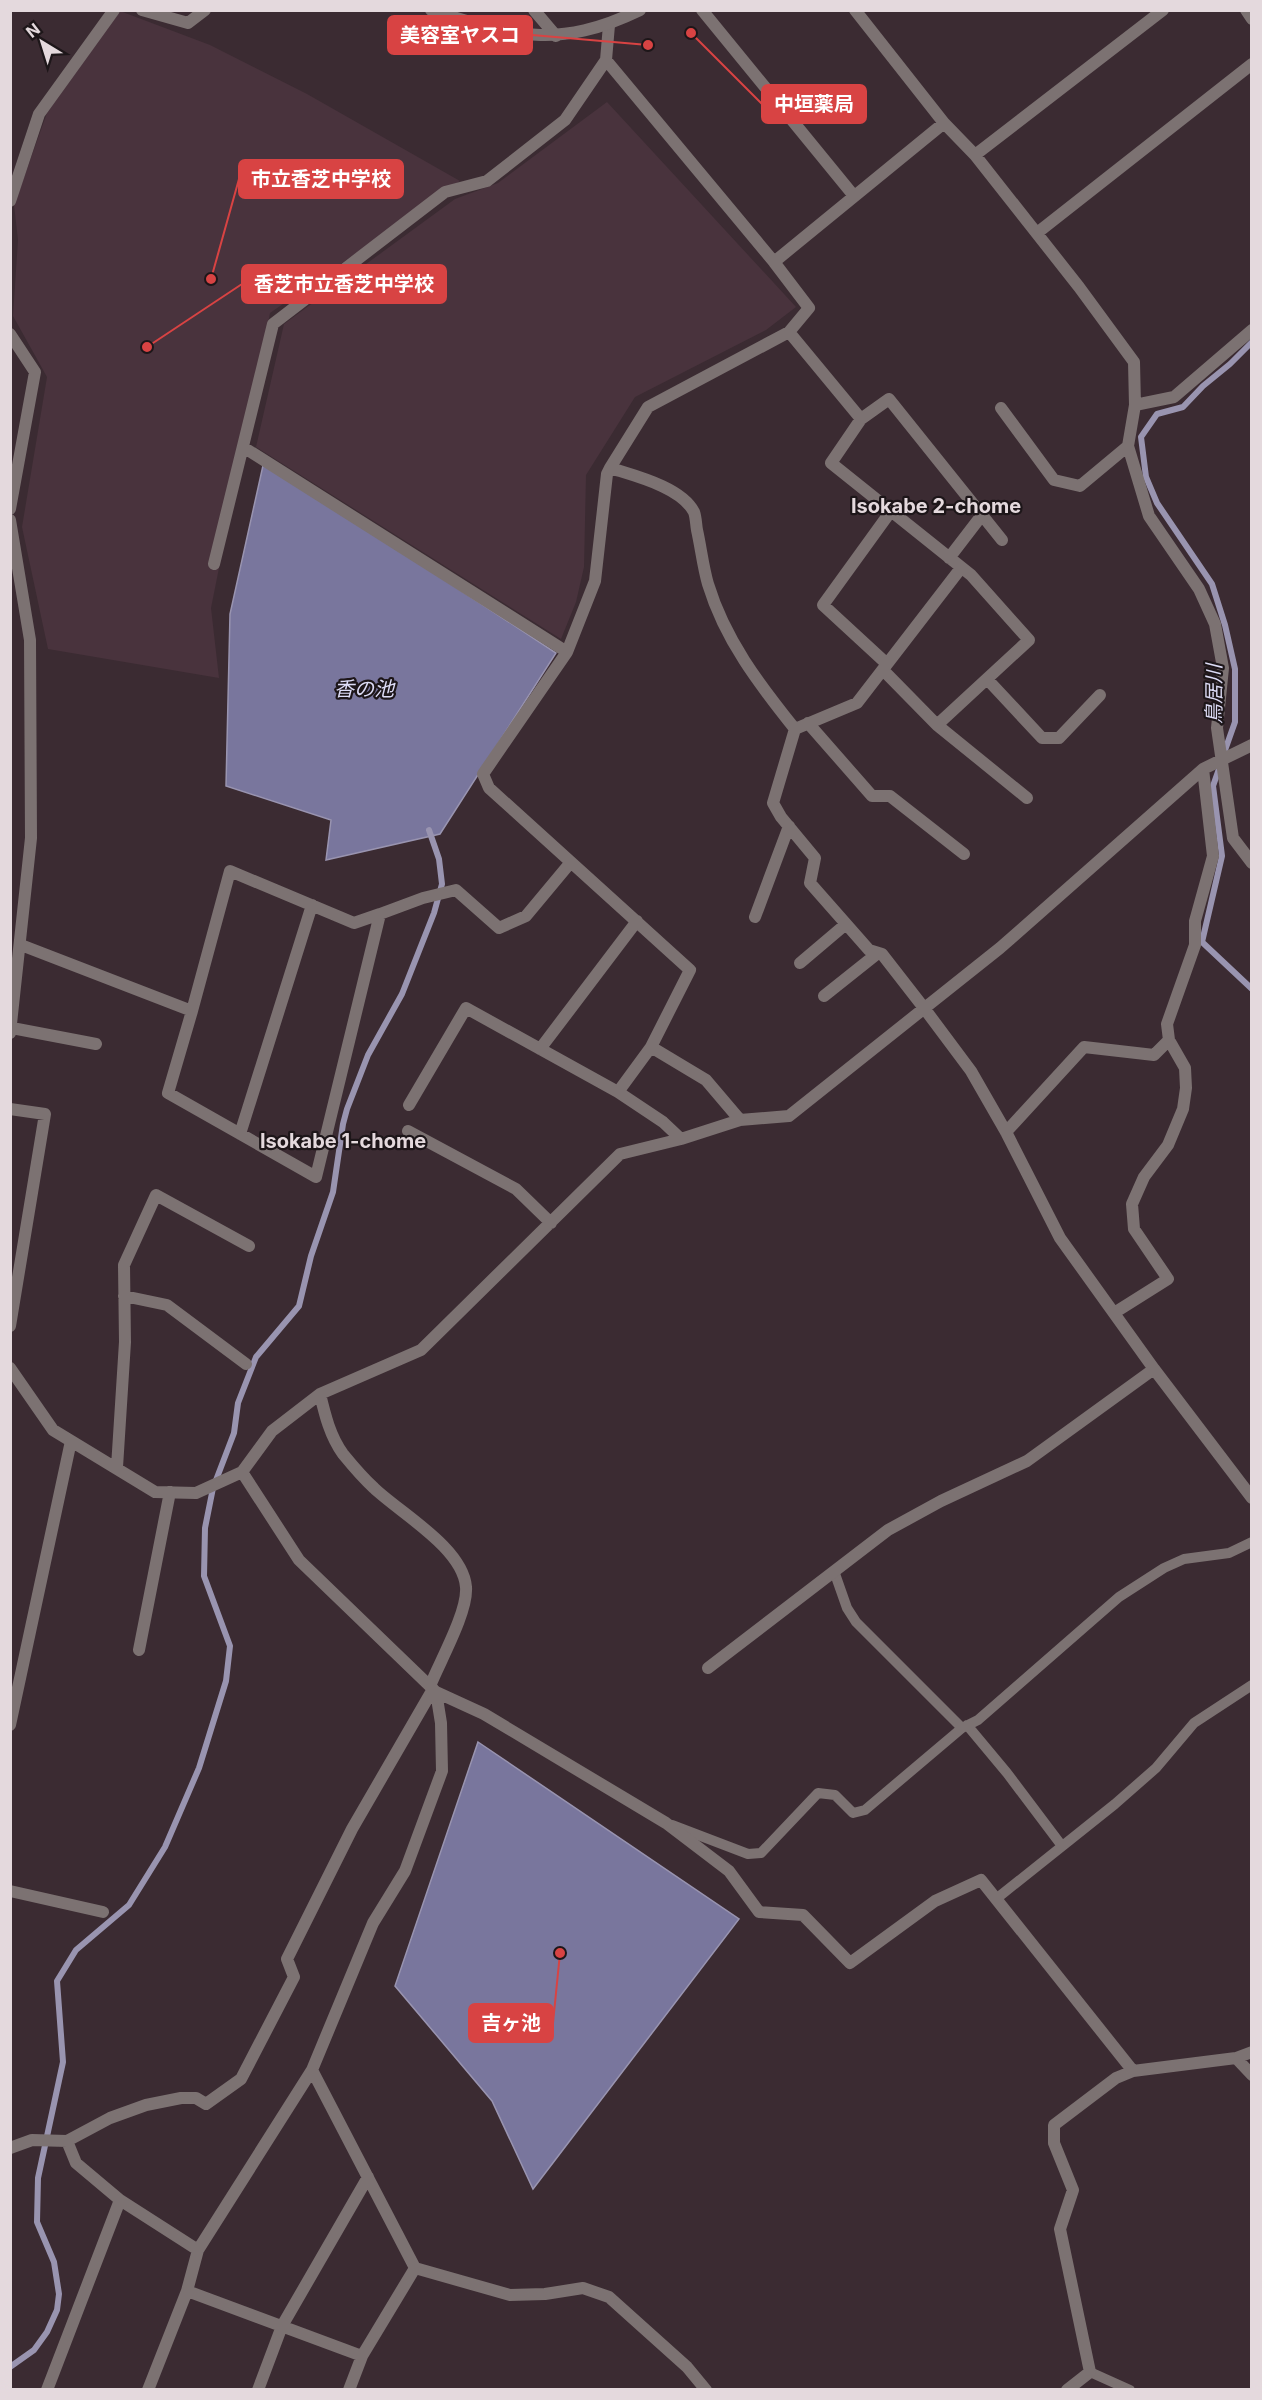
<svg xmlns="http://www.w3.org/2000/svg" width="1262" height="2400" viewBox="0 0 1262 2400" font-family="Inter,'Noto Sans JP',sans-serif">
	<style>
		.built { fill: #49333d }
		.water { fill: #79769d; stroke: #9994b0; stroke-width: 1.5 }
		.lines { fill: none; stroke-linecap: round; stroke-linejoin: round }
		.stream { stroke: #9994b0; stroke-width: 6 }
		.service { stroke: #7c7272; stroke-width: 10 }
		.minor { stroke: #7c7272; stroke-width: 12 }
		.tertiary { stroke: #7c7272; stroke-width: 12 }
		.labels { text-anchor: middle; stroke-width: 4.5; stroke-linejoin: round; paint-order: stroke }
		.neighbourhood-label { font-size: 20px; font-weight: bold; fill: #e4d9dd; stroke: #1d1619 }
		.water-label { font-size: 20px; font-style: italic; fill: #dddcf6; stroke: #1d1619 }
		.leader { fill: none; stroke: #d84343; stroke-width: 2 }
		.callout-dot { fill: #d84343; stroke: #1d1619; stroke-width: 2 }
		.callout { fill: #d84343; stroke: #d84343; stroke-width: 2 }
		.callout-label { font-size: 20px; text-anchor: middle; font-weight: bold; fill: #fff }
	</style>
	<rect width="100%" height="100%" fill="#3b2b32"/>
	<!-- built -->
	<path class="built" d="M120,11L210,45L307,94L460,181L270,313L211,608L219,678L48,649L22,527L47,377L13,316L18,240L14,205L47,113Z
		M607,102L796,307L766,330L635,397L586,475L584,567L576,602L561,639L256,447L284,324L455,199L498,183Z"/>
	<!-- water -->
	<path class="water" d="M264,461L556,653L440,834L326,860L331,820L226,786L230,614Z
		M478,1742L739,1919L533,2189L492,2101L395,1986Z"/>
	<g class="lines">
		<!-- stream -->
		<path class="stream" d="M1224,753L1235,722V669L1225,625L1212,584L1157,503L1146,477L1141,437L1157,414L1183,407L1203,386L1230,364L1252,342
			M1220,766L1213,786L1222,856L1202,942L1252,989
			M10,2367L34,2350L47,2332L57,2310L59,2294L54,2262L37,2222L38,2178L63,2062L57,1981L76,1950L129,1905L165,1847L199,1768L226,1681L230,1646L204,1576L205,1528L213,1488L234,1433L238,1403L256,1357L299,1306L311,1256L333,1192L343,1124L347,1109L368,1055L402,994L434,913L442,884L439,859L429,830"/>
		<!-- service -->
		<path class="service" d="M834,1571L847,1608L856,1622L962,1728
			M967,1725L1007,1773L1062,1846
			M672,1825L748,1854L761,1853L818,1793L835,1795L853,1813L865,1810L962,1728L978,1720L1119,1597L1164,1568L1184,1559L1229,1553L1252,1542
			M996,1899L1115,1804L1156,1768L1194,1723L1252,1685
			M1090,2372L1130,2390"/>
		<!-- minor -->
		<path class="minor" d="M142,10L188,23L205,10
			M534,10L556,36
			M702,10L854,196
			M855,10L944,123L975,155L1079,287L1134,362L1135,405L1128,446L1149,516L1199,589L1215,624L1223,668L1217,728L1233,838L1252,863
			M1246,10L1252,19
			M606,60L774,262L944,123
			M975,155L1163,10
			M10,201L39,114L114,10
			M1037,233L1252,64
			M774,262L809,308L789,332
			M10,334L35,372L10,509
			M1135,405L1174,397L1252,330
			M1001,408L1054,480L1080,486L1128,446
			M861,419L831,463L971,575L1029,640L937,725
			M243,447L567,652
			M610,468C635,476 681,487 694,512C696,517 696,525 697,530C701,548 703,567 708,584C725,640 759,684 795,729L773,803L781,817L815,858L810,883L869,950L882,954L924,1008L971,1071L1006,1132L1060,1238L1154,1369L1252,1498
			M10,520L30,640L31,838L10,1033
			M949,558L982,515
			M214,564L273,324L445,192L487,181L565,120L606,60L609,25
			M887,664L823,605L891,511
			M883,670L937,725L1027,798
			M987,679L1042,738H1059L1100,695
			M808,723L872,796H890L964,854
			M795,729L857,703L961,568
			M380,914L423,898L456,890L499,928L526,916L571,862
			M755,917L789,826
			M21,945L192,1011L168,1093L316,1177L380,914L354,923L230,871L192,1011
			M800,963L846,924
			M824,996L878,953
			M12,1028L96,1044
			M651,1047L706,1080L740,1120
			M540,1049L637,921
			M409,1105L466,1008L618,1092
			M10,1109L45,1114L10,1326
			M408,1131L516,1189L551,1223
			M1006,1132L1084,1047L1154,1055L1169,1040
			M240,1134L312,905
			M681,1139L663,1122L618,1092L651,1047L690,970L489,788L483,774L567,652L595,581L607,474L610,468L648,407L789,332L861,419L889,399L1002,540
			M124,1296L167,1305L246,1364
			M1114,1313L1168,1279L1134,1229L1132,1204L1144,1177L1168,1145L1183,1109L1186,1088L1185,1068L1169,1040L1167,1024L1195,945V921L1213,856L1203,769
			M10,1368L53,1430L155,1492L196,1493L242,1472L272,1431L320,1394L421,1350L620,1154L681,1139L740,1120L789,1116L1000,948L1203,769L1252,745
			M320,1394C325,1415 330,1436 343,1454C352,1465 363,1478 374,1488C400,1513 463,1548 466,1587C468,1612 440,1661 430,1686
			M117,1467L125,1342L124,1265L156,1195L249,1246
			M139,1650L170,1492
			M708,1668L888,1530L941,1501L1027,1461L1154,1369
			M436,1692L484,1714L666,1823L729,1871L759,1912L803,1915L850,1963L935,1901L981,1880L1133,2071
			M10,1725L71,1441
			M10,1891L103,1912
			M1236,2058L1252,2075
			M312,2070L415,2268L510,2295L545,2294L583,2288L609,2297L687,2367L706,2390
			M67,2141L76,2163L120,2200L198,2250
			M10,2148L32,2140L67,2141L110,2118L146,2105L181,2098H196L206,2104L241,2079L294,1977L287,1959L352,1829L433,1689
			M187,2291L362,2356
			M47,2390L120,2200
			M148,2390L187,2291L198,2250L312,2070L373,1923L405,1871L442,1771L441,1723L436,1692L299,1560L242,1472
			M258,2390L282,2326L368,2177
			M349,2390L362,2356L415,2268
			M1067,2390L1090,2372L1060,2229L1073,2190L1054,2143V2125L1116,2078L1133,2071L1236,2058L1252,2052"/>
		<!-- tertiary -->
		<path class="tertiary" d="M431,10C514,36 557,50 640,10"/>
	</g>
	<g class="labels">
		<!-- neighbourhood labels -->
		<g class="neighbourhood-label">
			<text x="936" y="513">Isokabe 2-chome</text>
			<text x="343" y="1148">Isokabe 1-chome</text>
		</g>
		<!-- water labels -->
		<g class="water-label">
			<text x="364" y="696">香の池</text>
			<text transform="translate(1214 694) rotate(-90)" y="7">鳥居川</text>
		</g>
	</g>
	<!-- callouts -->
	<path class="leader" d="M648 45L532 35M691 33L762 104M211 279L239 179M147 347L242 284M560 1953L553 2023"/>
	<g class="callout-dot">
		<circle cx="648" cy="45" r="6"/>
		<circle cx="691" cy="33" r="6"/>
		<circle cx="211" cy="279" r="6"/>
		<circle cx="147" cy="347" r="6"/>
		<circle cx="560" cy="1953" r="6"/>
	</g>
	<g class="callout">
		<rect x="388" y="16" width="144" height="38" rx="6"/>
		<rect x="762" y="85" width="104" height="38" rx="6"/>
		<rect x="239" y="160" width="164" height="38" rx="6"/>
		<rect x="242" y="265" width="204" height="38" rx="6"/>
		<rect x="469" y="2004" width="84" height="38" rx="6"/>
	</g>
	<g class="callout-label">
		<text x="460" y="42">美容室ヤスコ</text>
		<text x="814" y="111">中垣薬局</text>
		<text x="321" y="186">市立香芝中学校</text>
		<text x="344" y="291">香芝市立香芝中学校</text>
		<text x="511" y="2030">吉ヶ池</text>
	</g>
	<!-- border -->
	<rect width="1262" height="2400" fill="none" stroke="#e4d9dd" stroke-width="24"/>
	<!-- north arrow -->
	<g transform="translate(42 42) rotate(322)" stroke="#1d1619" stroke-width="4.5" paint-order="stroke">
	<path d="M0-4.5L10 22L0 15L-10 22Z" fill="#e4d9dd"/>
	<text y="-9" font-size="16" font-weight="bold" text-anchor="middle" fill="#e4d9dd">N</text>
	</g>
</svg>
